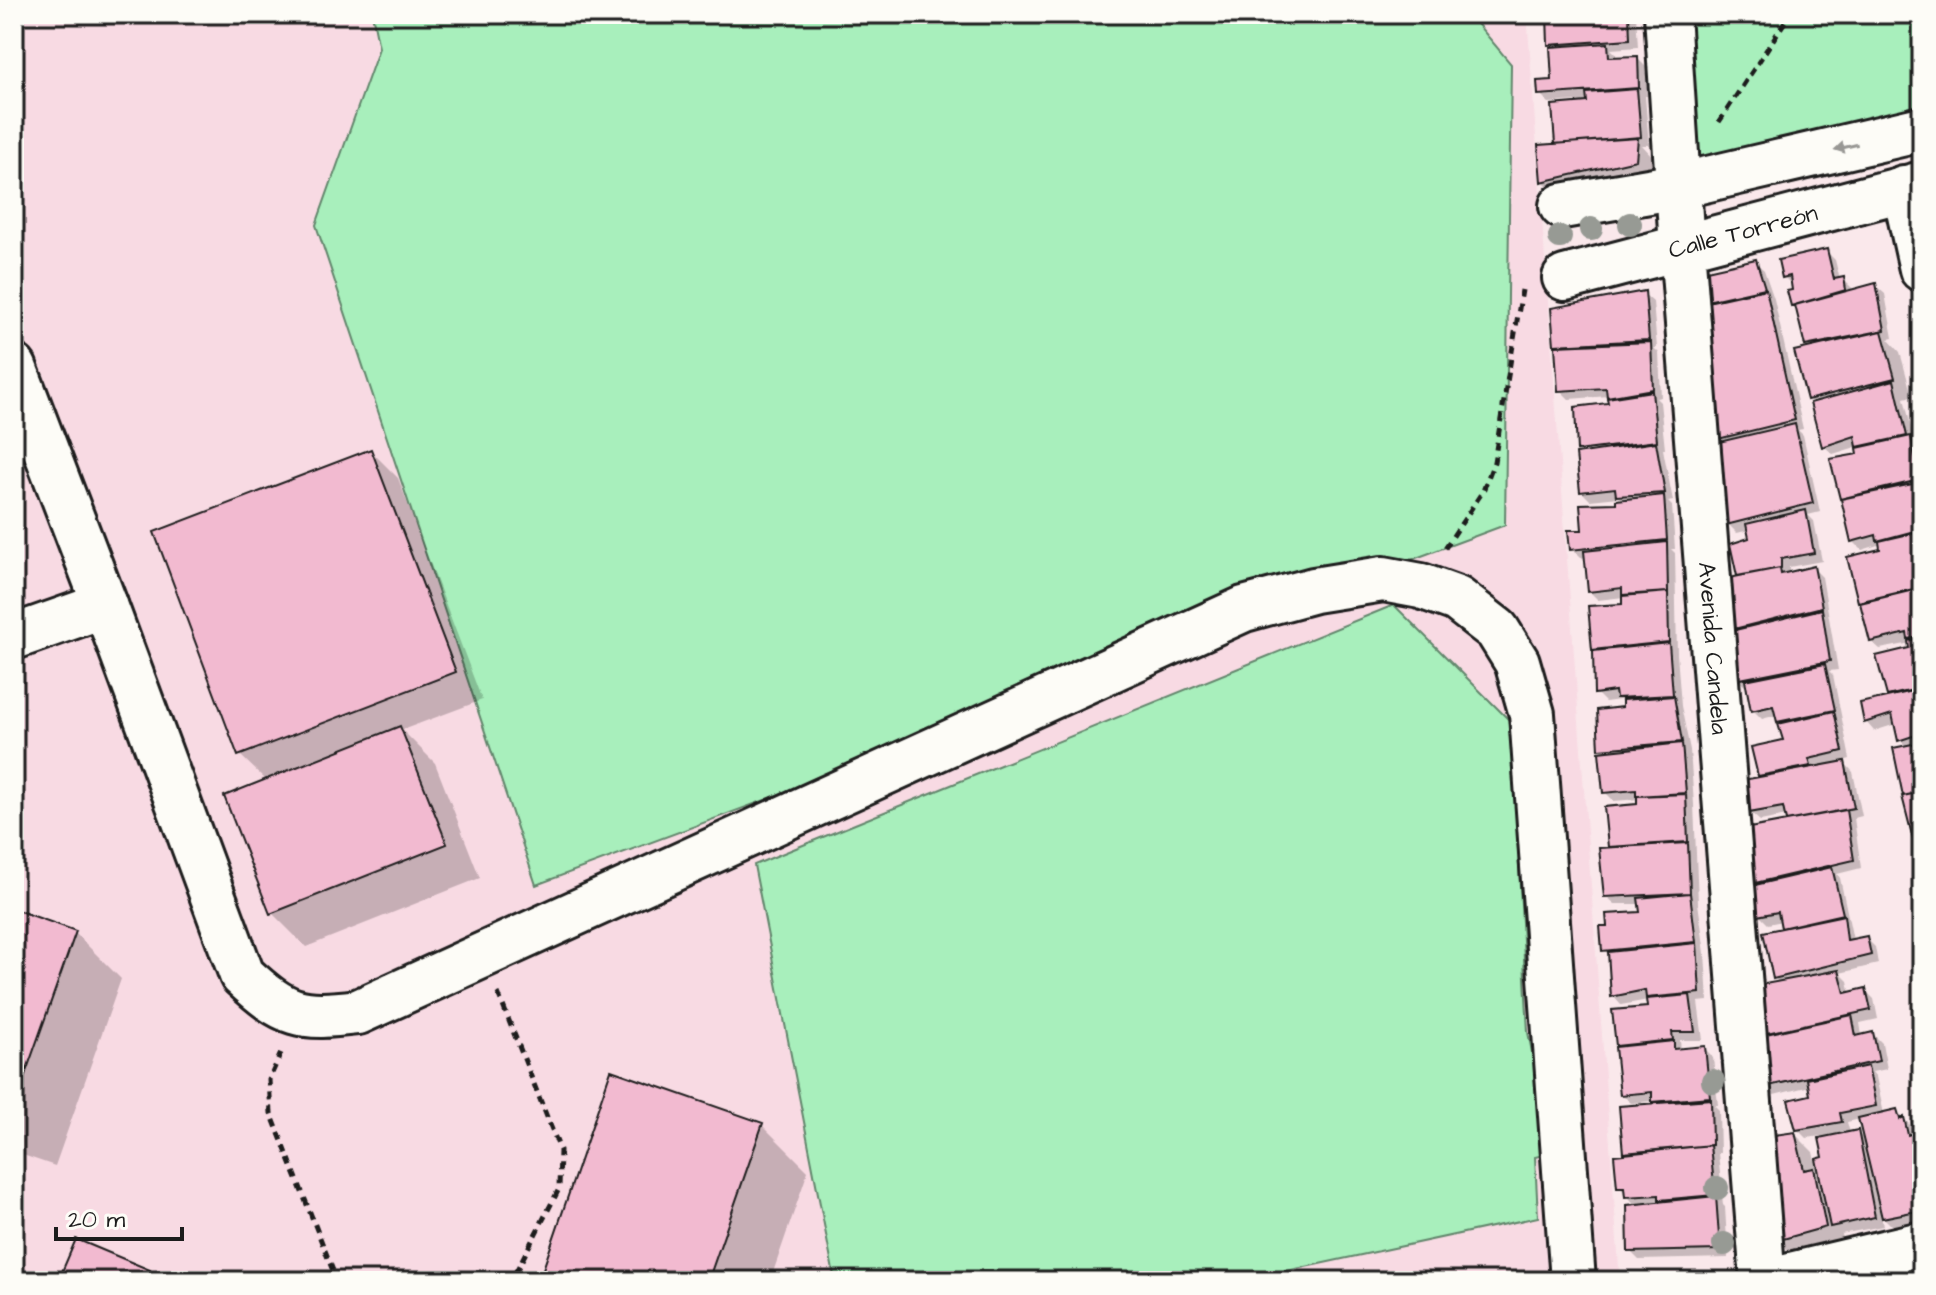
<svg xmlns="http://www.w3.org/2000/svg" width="1936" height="1295" viewBox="0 0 1936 1295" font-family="'Architects Daughter',sans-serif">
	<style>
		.built { fill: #f8dae3 }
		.green { fill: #a8efbc; stroke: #62866c; stroke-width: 2 }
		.shadow { fill: #0003; fill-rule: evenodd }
		.building { fill: #f2bad0; stroke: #1c1c1c; stroke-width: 2 }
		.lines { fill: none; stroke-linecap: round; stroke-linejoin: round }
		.minor-casing { stroke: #1c1c1c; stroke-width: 50 }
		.path { stroke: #1c1c1c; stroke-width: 5; stroke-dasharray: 8 6; stroke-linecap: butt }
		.minor { stroke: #fdfcf7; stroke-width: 44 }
		.tree { fill: #979a94 }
		.oneway { fill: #989794 }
		.labels { text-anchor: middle; stroke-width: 6; stroke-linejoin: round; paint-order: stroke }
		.street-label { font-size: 24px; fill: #1c1c1c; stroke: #fdfcf7 }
	</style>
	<rect width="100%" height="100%" fill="#fae8eb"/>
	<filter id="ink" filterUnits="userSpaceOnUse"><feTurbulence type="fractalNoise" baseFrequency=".0125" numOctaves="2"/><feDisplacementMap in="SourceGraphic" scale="16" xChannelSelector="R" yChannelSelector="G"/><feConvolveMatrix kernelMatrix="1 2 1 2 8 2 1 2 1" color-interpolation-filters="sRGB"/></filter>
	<g filter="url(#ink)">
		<!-- built -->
		<path class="built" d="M14,14H1527L1620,1281H14Z"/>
		<!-- green -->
		<path class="green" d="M372,14H1469L1511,64L1505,525L536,885L316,225L379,48Z
			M1685,14H1922V107L1698,160Z
			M1394,605L1511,722L1528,1032L1552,1153L1535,1157L1538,1217L1240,1281H835L754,865Z"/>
		<!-- shadow -->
		<path class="shadow" d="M1549,14H1636L1638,47L1611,49L1616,54V59L1637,58L1646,67L1647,96H1645L1649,145H1642L1655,159L1654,178L1561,199L1543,181L1560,146L1575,105V101L1549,103L1540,94L1554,82L1555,49L1550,44Z
			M1826,251L1835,260L1840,280L1843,279L1852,288L1853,292L1876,286L1885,294L1893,338L1888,339L1900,352L1912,396L1904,398L1915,443L1919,447L1922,462V846L1914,838L1907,747L1900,740L1896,724L1874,731L1866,722L1889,698L1878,657L1912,649L1911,643L1880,649L1871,641L1850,558L1882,550L1881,544L1862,550L1853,541L1833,460L1860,455L1859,446L1833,454L1824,446L1814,404L1808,399L1811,350L1806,345L1799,311L1792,305L1794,287L1784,277Z
			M1755,262L1764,270L1774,299L1803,429L1798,430L1803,435L1820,512L1808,515L1814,521L1822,561L1789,567V574L1813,568L1822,577L1838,670L1829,671L1833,675L1850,759L1843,761L1853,772L1862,816L1854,818L1861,868L1837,874L1840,878L1853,940L1866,938L1875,947L1878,964L1840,973L1848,981L1851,994L1865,990L1874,999L1878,1019L1860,1023L1862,1036L1873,1034L1882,1043L1887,1069L1872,1072L1876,1077L1884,1114L1896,1111L1917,1132L1922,1122V1220L1892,1226L1881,1215L1883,1226L1841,1234L1843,1245L1796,1258L1778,1240L1795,1134L1813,1152L1815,1161L1825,1159L1821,1136L1806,1138L1797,1129L1813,1096L1810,1086L1774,1095L1766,1086L1756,987L1779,983L1775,978L1784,930L1782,921L1768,924L1759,915L1752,884L1788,823L1787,816L1760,821L1751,813L1760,779L1754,748L1785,741L1782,725L1778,721L1777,715L1762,719L1753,710L1748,687H1746L1737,679L1736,632L1731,580L1739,578L1732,545L1751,540L1749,530L1737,533L1728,524L1725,443L1720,438L1709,304L1704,272ZM1860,1119L1865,1140L1857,1132L1850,1133L1847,1122Z
			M1644,294L1653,302L1657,348H1654L1659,353L1661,397L1656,398L1660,402L1665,449H1663L1673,501L1668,502L1672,506L1675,549H1671L1675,553L1677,654L1681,706L1690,750L1694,804L1698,903L1705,953L1708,1001L1698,1002L1703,1040H1680L1681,1051L1704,1048L1713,1057L1718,1105H1714L1719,1110L1720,1153H1718L1723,1205L1725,1207L1728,1258L1639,1260L1630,1251L1636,1206L1619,1186L1625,1156L1621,1108L1655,1105L1654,1101L1631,1103L1622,1094L1614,1012L1649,1008L1648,1000L1621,1005L1613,996L1611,957L1604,950L1642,914L1641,904H1615L1606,896L1610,849L1606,809L1639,806V799L1614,801L1605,792L1606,753L1601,749L1625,709L1624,704L1620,700L1605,702L1596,693L1595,649L1624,606V597L1598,600L1590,592L1587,557L1581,558L1572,549L1585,531L1623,501L1619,497L1590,500L1581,491L1583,455L1579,450L1610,405L1609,396L1569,399L1560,390L1553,310ZM1656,439L1657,443L1584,452V448Z
			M371,451L398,478L482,700L402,730L435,763L480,878L306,947L272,913L267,781L240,755Z
			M14,911L75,933L121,979L55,1166L14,1152Z
			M762,1125L808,1171L770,1281H541Z
			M149,1272L158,1281H60Z"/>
		<!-- building -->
		<path class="building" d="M1547,14H1629L1630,39L1548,45Z
			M1608,43L1609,57L1638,56L1639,88L1538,95L1537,81L1552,80L1550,47Z
			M1637,89L1641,137L1555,144L1552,105L1587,102L1586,93Z
			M1638,138L1636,160L1541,182L1538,145Z
			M1827,249L1834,279L1844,277L1846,290L1791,306L1787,291L1792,290L1790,276L1782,278L1778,260Z
			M1756,259L1765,288L1707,301L1702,271Z
			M1876,283L1885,330L1805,346L1795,305Z
			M1766,289L1795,420L1718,439L1703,303Z
			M1645,291L1649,340L1554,345L1551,308Z
			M1882,331L1895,378L1807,400L1794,351Z
			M1651,342L1653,389L1607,397L1606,388L1558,391L1555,346Z
			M1894,380L1907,436L1857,447L1855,436L1822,447L1810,403Z
			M1652,391L1657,441L1577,451L1575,407L1608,403L1607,398Z
			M1795,424L1813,503L1726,525L1719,442Z
			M1911,436L1919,480L1840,499L1830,459L1858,454L1857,448Z
			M1656,442L1665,493L1616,496L1615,488L1580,492L1576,454Z
			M371,449L456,672L238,756L154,532Z
			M1922,482V529L1877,541L1876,535L1851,542L1841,499Z
			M1664,495L1667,540L1570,550L1568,530H1582L1580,504L1616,503V500Z
			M1806,510L1814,553L1781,559V568L1737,576L1730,544L1749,538L1746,524Z
			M1922,531V587L1858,602L1847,557L1880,549L1879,541Z
			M1667,542L1668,592L1622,595V588L1588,592L1584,551Z
			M1814,566L1822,607L1734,629L1729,578L1780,568L1781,574Z
			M1922,588V636L1908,639L1907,633L1870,642L1860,603Z
			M1668,592L1669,642L1592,650L1588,606L1622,604V596Z
			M1822,609L1830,661L1735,680L1731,631Z
			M1922,637V688L1887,696L1876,656L1909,648L1908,641Z
			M1669,643L1673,695L1616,698L1615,691L1594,694L1593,651Z
			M1825,664L1835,710L1777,722L1773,706L1751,711L1745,680Z
			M1922,689V733L1898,741L1892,714L1864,723L1860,703Z
			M1674,696L1682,742L1599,749L1597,710L1622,707V700Z
			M1834,711L1843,751L1809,759L1811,766L1758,776L1751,747L1783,740L1778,724Z
			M400,726L447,844L270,914L224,796Z
			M1922,742V792L1903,796L1893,748Z
			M1682,743L1686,793L1636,796V790L1603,793L1599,752Z
			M1845,761L1854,808L1786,821L1783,807L1749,813L1743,780Z
			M1922,792V837L1913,839L1902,796Z
			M1686,794L1688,842L1608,847L1604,807L1637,804V796Z
			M1846,810L1854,860L1751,884L1744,829Z
			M1688,843L1690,893L1604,897L1599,848Z
			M1832,867L1843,914L1781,928L1778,912L1757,916L1751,886Z
			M1690,893L1696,942L1602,951L1600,926H1607L1606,914L1640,912L1638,898Z
			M14,909L76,931L14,1106Z
			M1844,915L1847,940L1867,936L1871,955L1773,979L1763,932Z
			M1697,943L1700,993L1646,998L1645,990L1611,997L1608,952Z
			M1839,970L1845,993L1866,988L1871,1010L1758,1035L1754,986Z
			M1690,995L1695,1032H1672L1673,1040L1616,1046L1612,1010L1647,1007L1646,999Z
			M1852,1015L1856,1036L1873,1032L1879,1061L1764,1087L1757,1036Z
			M1674,1041V1049L1705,1046L1710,1097L1652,1102V1092L1620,1095L1615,1047Z
			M1868,1066L1876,1106L1840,1113L1842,1122L1796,1130L1788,1100L1810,1095L1807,1079Z
			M611,1070L763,1123L708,1281H539Z
			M1711,1099L1712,1145L1623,1153L1619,1106Z
			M1897,1109L1900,1119L1904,1117L1908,1135L1913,1133L1922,1172V1210L1882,1218L1858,1118Z
			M1922,1119V1164L1912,1122Z
			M1858,1130L1875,1217L1830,1227L1816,1159L1823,1157L1819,1138Z
			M1795,1132L1804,1170L1814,1168L1826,1227L1776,1241L1761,1137Z
			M1710,1145L1715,1195L1659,1200V1195L1625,1197L1624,1187H1617L1614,1155Z
			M1716,1196L1720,1250L1628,1252L1627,1205Z
			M76,1239L150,1270L145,1281H58Z"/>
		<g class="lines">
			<!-- minor casing -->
			<g class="minor-casing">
				<g id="minor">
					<path id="s1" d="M1667,14L1682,247L1763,1281"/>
					<path d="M1904,188L1922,269"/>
					<path d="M1562,206L1678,186L1922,129"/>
					<path id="s2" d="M1565,278L1922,184"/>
					<path d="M14,367L105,605L242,975C286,1016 300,1019 358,1012L1244,609L1314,590L1383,579L1421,586L1457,599L1497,630L1517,662L1532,714L1573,1281"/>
					<path d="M14,637L105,605"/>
					<path d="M1765,1281L1922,1244"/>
				</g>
			</g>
			<!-- path -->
			<path class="path" d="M1719,122L1790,14
				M1445,548L1483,491L1494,462L1522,290
				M498,993L560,1150L559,1189L511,1281
				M281,1053L269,1080L271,1113L337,1281"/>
			<!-- minor -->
			<use href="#minor" class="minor"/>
		</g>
		<!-- trees -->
		<g class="tree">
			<circle cx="1630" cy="224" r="12"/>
			<circle cx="1591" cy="229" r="12"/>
			<circle cx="1560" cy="237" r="12"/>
			<circle cx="1713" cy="1081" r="12"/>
			<circle cx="1717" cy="1188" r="12"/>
			<circle cx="1724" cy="1244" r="12"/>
		</g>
		<!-- one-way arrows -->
		<defs><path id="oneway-solid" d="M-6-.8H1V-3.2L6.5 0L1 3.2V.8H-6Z" transform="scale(2)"/></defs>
		<use class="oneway" href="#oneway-solid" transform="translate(1846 147) rotate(167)"/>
	</g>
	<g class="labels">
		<!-- street labels -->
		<g class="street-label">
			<text dy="8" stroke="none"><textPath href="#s2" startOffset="184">Calle Torreón</textPath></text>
			<text dy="8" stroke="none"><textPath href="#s1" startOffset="636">Avenida Candela</textPath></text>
		</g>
	</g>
	<!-- margin -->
	<rect width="1936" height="1295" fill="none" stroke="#fdfcf7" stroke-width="48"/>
	<rect x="24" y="24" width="1888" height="1247" fill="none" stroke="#1c1c1c" stroke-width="3" filter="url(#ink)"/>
	<!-- scale -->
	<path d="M56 1227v12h126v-12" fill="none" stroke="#1c1c1c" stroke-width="4"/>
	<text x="68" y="1227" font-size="24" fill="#1c1c1c" stroke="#fdfcf7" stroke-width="6" paint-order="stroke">20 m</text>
</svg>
